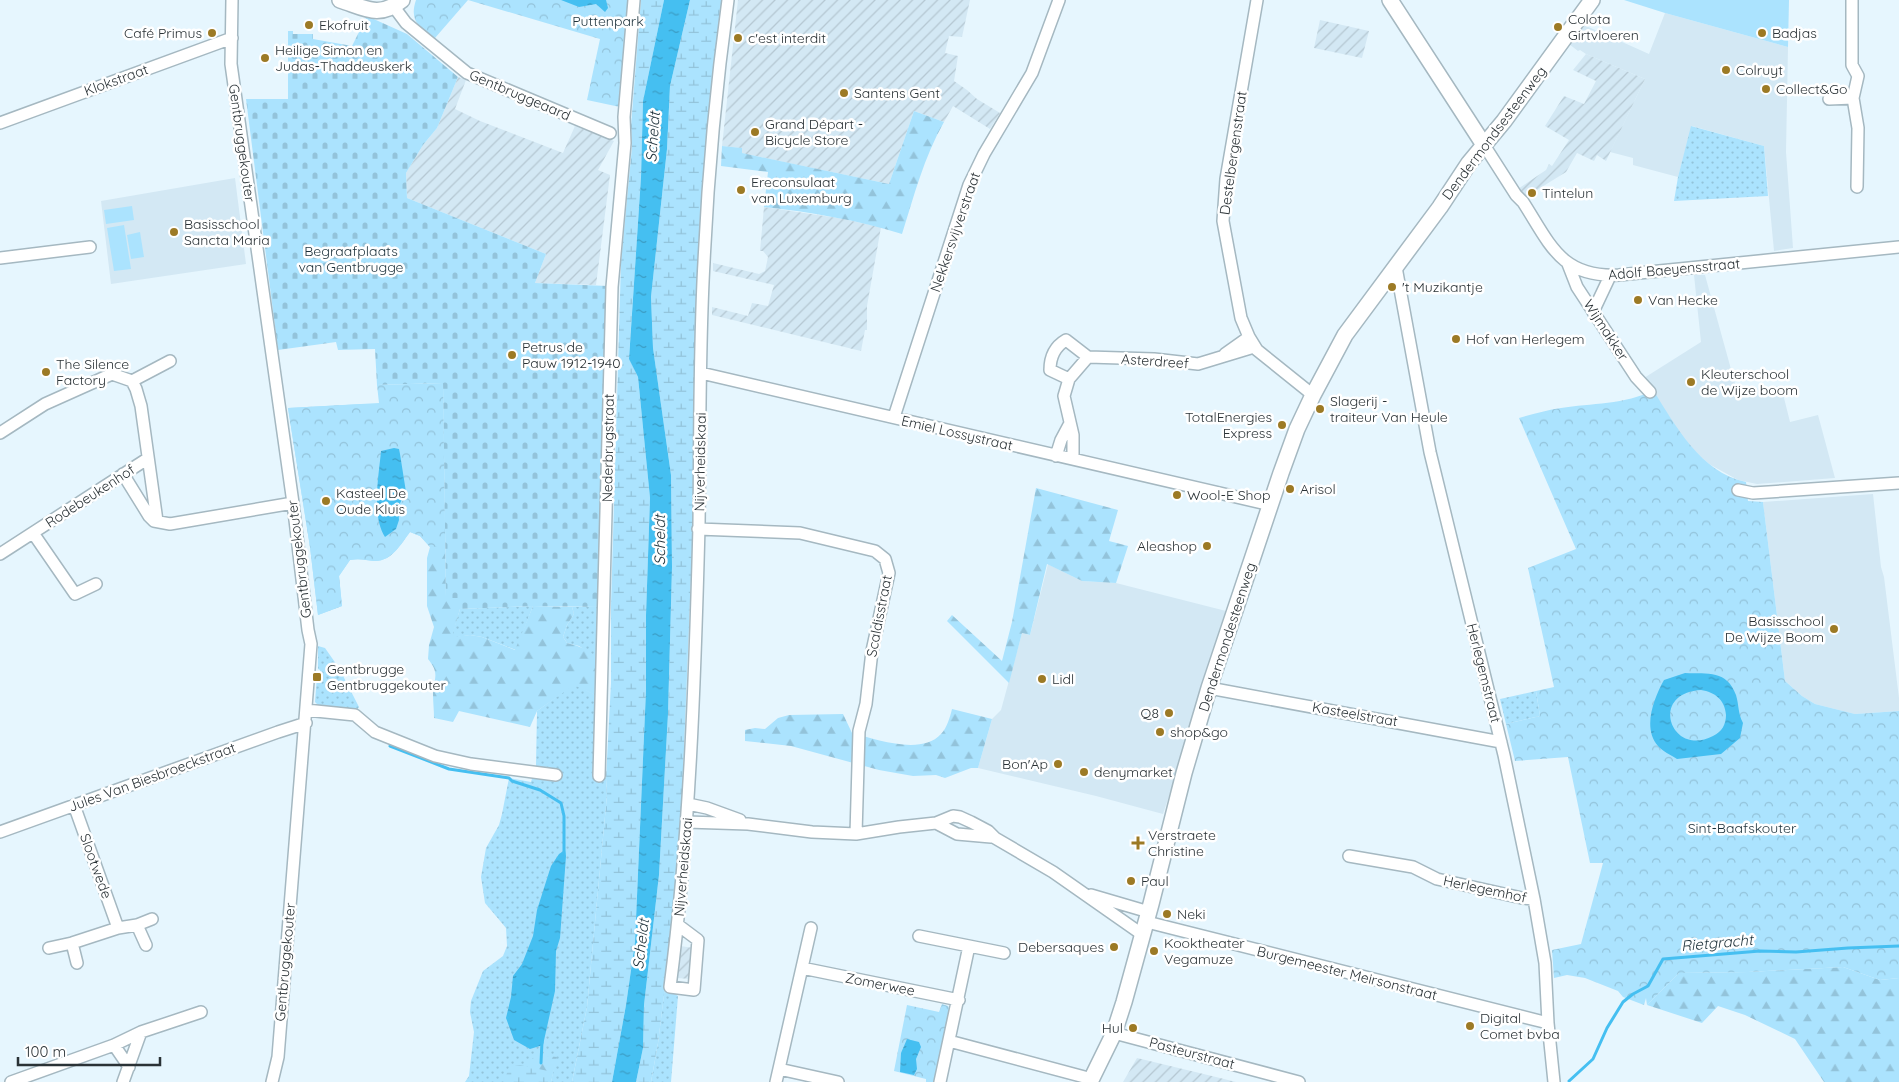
<svg xmlns="http://www.w3.org/2000/svg" width="1899" height="1082" viewBox="0 0 1899 1082" font-family="Quicksand,sans-serif">
	<style>
		.built { fill: #d3e8f4 }
		.industrial { fill: url(#industrial-furrows) }
		.grass { fill: url(#grass-dots) }
		.forest { fill: url(#forest-firs) }
		.wetland { fill: url(#wetland-marsh) }
		.cemetery { fill: url(#cemetery-stones) }
		.park { fill: url(#park-crowns) }
		.pitch { fill: #abe3fe }
		.water { fill: url(#water-ripples); fill-rule: evenodd }
		.lines { fill: none; stroke-linecap: round; stroke-linejoin: round }
		.stream { stroke: #45bff1; stroke-width: 3 }
		.street-casing { stroke: #a5b8c1; stroke-width: 14 }
		.secondary-casing { stroke: #a5b8c1; stroke-width: 18 }
		.street { stroke: #fff; stroke-width: 11 }
		.secondary { stroke: #fff; stroke-width: 15 }
		.poi-dot { fill: #9c7a25; stroke: #fff; stroke-width: 2 }
		.labels { text-anchor: middle; stroke-width: 5; stroke-linejoin: round; paint-order: stroke }
		.poi-label { font-size: 14px; fill: #2a3236; stroke: #fff; text-anchor: start }
		.park-label { font-size: 14px; fill: #1c313b; stroke: #fff }
		.street-label { font-size: 14px; fill: #2a3236; stroke: #fff }
		.water-label { font-size: 15px; font-style: italic; fill: #192d36; stroke: #fff }
	</style>
	<defs>
		<pattern id="industrial-furrows" width="10" height="10" patternUnits="userSpaceOnUse" patternTransform="scale(1.25)"><rect width="10" height="10" fill="#d3e8f4"/><path d="M-1 1l2-2M0 10L10 0M9 11l2-2" fill="none" stroke="#b5c7d2"/></pattern>
		<pattern id="grass-dots" width="8" height="8" patternUnits="userSpaceOnUse" patternTransform="scale(1.25)"><rect width="8" height="8" fill="#abe3fe"/><path d="M2 2h.1M6 6h.1" fill="none" stroke="#93c3da" stroke-width="1.8" stroke-linecap="round"/></pattern>
		<pattern id="forest-firs" width="22" height="20" patternUnits="userSpaceOnUse" patternTransform="scale(1.25)"><rect width="22" height="20" fill="#abe3fe"/><path d="M5 1l3.5 6h-7zM16 11l3.5 6h-7z" fill="#93c3da"/></pattern>
		<pattern id="wetland-marsh" width="20" height="14" patternUnits="userSpaceOnUse" patternTransform="scale(1.25)"><rect width="20" height="14" fill="#abe3fe"/><path d="M1 5h8M5 5V1M11 12h8M15 12V8" fill="none" stroke="#93c3da"/></pattern>
		<pattern id="cemetery-stones" width="16" height="16" patternUnits="userSpaceOnUse" patternTransform="scale(1.25)"><rect width="16" height="16" fill="#abe3fe"/><path d="M2 7V4a2 2 0 0 1 4 0v3zM10 15v-3a2 2 0 0 1 4 0v3z" fill="#93c3da"/></pattern>
		<pattern id="park-crowns" width="20" height="18" patternUnits="userSpaceOnUse" patternTransform="scale(1.25)"><rect width="20" height="18" fill="#abe3fe"/><path d="M2 6a3 3 0 1 1 6 0M12 15a3 3 0 1 1 6 0" fill="none" stroke="#93c3da"/></pattern>
		<pattern id="water-ripples" width="26" height="14" patternUnits="userSpaceOnUse" patternTransform="scale(1.25)"><rect width="26" height="14" fill="#45bff1"/><path d="M2 4q2-2 4 0t4 0M15 11q2-2 4 0t4 0" fill="none" stroke="#3a9cc4"/></pattern>
	</defs>
	<rect width="100%" height="100%" fill="#e6f6fe"/>
	<!-- built -->
	<path class="built" d="M1665,13L1788,47L1786,152L1793,248L1774,251L1764,146L1692,126L1678,177L1633,165V158L1610,152L1645,79L1586,54L1580,50L1578,51L1569,44L1584,25L1649,54Z
		M235,178L246,264L111,284L101,201Z
		M1694,275H1705L1737,391L1781,386L1790,422L1818,415L1835,478L1757,484L1738,480L1709,464L1687,444L1644,378L1701,342Z
		M1873,494L1881,567L1884,577L1899,698V711L1855,714L1815,704L1802,696L1785,681L1763,502Z
		M1048,564L1082,581L1116,583L1230,612L1163,814L1096,796L978,768L992,719L1001,710L1022,633L1030,635Z"/>
	<!-- industrial -->
	<path class="industrial" d="M738,0H970L962,37L949,36L945,53L958,56L954,81L967,90L977,99L1000,113L990,129L953,106L944,122L914,111L889,184L741,153V148L722,146Z
		M1320,20L1369,31L1362,58L1314,48Z
		M1586,54L1645,79L1606,161L1597,155L1594,161L1577,153L1566,172L1524,198L1518,189L1546,170L1549,164L1552,166L1569,140L1545,126L1564,96L1584,104L1596,81L1573,70Z
		M458,77L466,80L455,109L480,121L563,153L575,126L614,141L598,170L610,175L596,285L535,283L546,254L407,198L406,173L423,145L437,128Z
		M764,207L838,218L881,227L867,306V330H865L861,351L712,315V307L748,316L752,303L768,306L774,285L713,271V263L759,274L765,271L768,257L763,251H760Z
		M680,946L694,948L691,979L677,978Z
		M1137,1058L1216,1077L1236,1082H1123Z"/>
	<!-- grass -->
	<path class="grass" d="M1691,126L1764,146L1768,196L1674,201L1678,177Z
		M533,606L516,650L482,637L470,635L451,638L460,609Z
		M572,607H599L597,658L579,646L567,643L563,637L567,625L574,614Z
		M318,646L325,648L339,668L359,707L355,712L320,707L315,702L317,676H320V670L318,669Z
		M574,684L599,697L596,768L606,778L607,795L587,1007L572,1082H551L556,1057L521,1082H465L469,1076L474,1032L470,1012L471,1001L483,971L503,956L507,946L506,928L485,903L481,877L486,848L499,825L502,814L509,778L531,782L536,765L537,711Z
		M1536,691L1540,716L1506,724L1500,699Z
		M665,986L678,996L671,1082H651L658,1043Z"/>
	<!-- forest -->
	<path class="forest" d="M914,111L944,122C924,157 914,196 902,234C857,220 810,212 764,207L768,172L721,166L722,146L742,148V153L889,184Z
		M443,383L446,597L460,598V609L452,637L470,635L482,637L515,650L533,606L572,607L574,614L567,625L563,637L567,643C579,646 588,649 597,658L599,697L574,685L537,711L530,727L459,711L453,722L434,718C434,710 433,702 433,694C434,677 440,674 428,659L429,645L434,627L427,606V558L430,547L420,536L410,532C401,544 391,562 374,561C366,560 359,558 350,560L339,576L342,606L318,615L310,547L288,408L364,404L379,413Z
		M1036,488L1118,510L1109,541L1128,546L1116,583L1082,581L1047,564L1030,635L1022,633L1009,683L947,621L952,615L1002,661L1012,622Z
		M952,709L992,719L978,768H971L945,778L936,775L913,776L879,770L791,746L745,741V730L755,728L765,729L778,718L789,715L843,714L852,733C876,739 921,756 941,734C947,728 950,717 952,709Z
		M1843,967L1880,980L1899,978V1082H1824L1795,1039L1745,1015L1718,1006L1702,1023L1647,1005L1679,973L1748,972Z
		M535,1055L557,1057L551,1082H521L529,1063Z"/>
	<!-- wetland -->
	<path class="wetland" d="M641,0H664L643,101L641,177L629,358L638,377L650,498L646,615V690L635,942L626,1005L612,1082H572L587,1007L607,795L606,778L611,683V606L621,262L632,147L631,126Z
		M690,0H723L716,46L703,184L693,529L681,822L673,924L658,1043L651,1082H636L643,1048L644,1005L659,875L668,714L672,567L671,475L653,348L651,297L667,149L670,86Z
		M520,1065L548,1071L549,1076L548,1082H504L509,1067Z"/>
	<!-- cemetery -->
	<path class="cemetery" d="M367,16L407,34L458,77L437,128L423,145L406,173L407,198L546,254L535,283L608,286L599,607L532,606L460,609V598H446L443,383L377,385L375,349L338,350L336,342L278,350L246,99H288V31H293V34H313V39L352,46Z"/>
	<!-- park -->
	<path class="park" d="M416,0H629L620,107L587,100L600,39L468,0L435,38C419,27 409,21 416,0Z
		M443,383L445,546L430,547L420,536L410,532C401,544 391,562 374,561C366,560 359,558 350,560L339,576L342,606L318,615L310,547L288,408L379,403L377,385Z
		M1653,390C1676,426 1700,472 1746,482L1748,501L1763,502L1785,681L1802,696L1815,704L1855,714L1899,711V978L1880,980L1843,967L1748,972L1679,973L1647,1005L1646,998L1644,1005L1623,997L1618,991L1585,978L1567,975L1554,978L1552,950L1581,944L1603,863H1590L1568,757L1515,761L1506,724L1540,716L1536,691L1554,687L1528,568L1576,549L1519,418C1533,414 1547,410 1561,408C1590,403 1626,405 1653,390Z
		M942,1004L948,1006L950,1011L936,1082H926V1079L894,1071L907,1005L939,1012Z"/>
	<!-- pitch -->
	<path class="pitch" d="M1624,0H1789L1788,47L1665,13Z
		M132,206L134,220L106,224L104,210Z
		M124,225L131,269L114,271L107,228Z
		M140,232L144,257L131,259L127,235Z"/>
	<!-- water -->
	<path class="water" d="M561,0H606L608,8L605,12L596,4L579,7Z
		M664,0H690L670,86L667,149L651,297L653,348L671,475L672,567L668,714L659,875L644,1005L643,1048L636,1082H612L626,1005L635,942L646,690V615L650,498L638,377L629,359L641,177L643,101Z
		M394,448L399,449L400,454L406,492L398,507L399,520L396,529L385,537C371,515 379,475 381,451Z
		M1685,673C1708,674 1727,670 1736,695C1739,705 1738,714 1743,723L1740,738L1721,754L1677,759C1671,755 1662,751 1658,746C1642,728 1654,698 1664,680ZM1701,690C1715,692 1725,700 1726,715C1726,724 1722,732 1713,736C1671,758 1648,693 1701,690Z
		M565,850L566,856L560,938L556,951L555,991L543,1045L530,1049L514,1040L506,1018L511,997L513,976L522,964L533,936L537,910L551,866L559,854Z
		M907,1039L919,1042L921,1047L916,1059L917,1069L914,1075L900,1072L901,1053Z"/>
	<g class="lines">
		<!-- stream -->
		<path class="stream" d="M390,746L449,769L509,778L512,781L540,790L561,803L564,816V854
			M541,1063L542,1041
			M1569,1081L1593,1059L1607,1028L1623,1002L1633,994L1648,986L1663,959L1760,951L1796,952L1848,948L1899,946"/>
		<!-- street casing -->
		<g class="street-casing">
			<path id="street" d="M232,0L231,64L293,503L308,630L311,644L278,1057L272,1082
				M1257,0L1226,179L1223,221L1241,318L1249,337L1257,350L1313,395
				M394,7L406,23L467,73L610,133
				M1853,98L1858,128L1857,187
				M1829,99L1853,98L1858,76L1852,65V0
				M0,123L232,38
				M1484,145L1516,195L1523,202C1550,244 1561,278 1619,275L1899,247
				M0,258L90,247
				M1568,264L1577,287L1636,377L1650,392
				M1396,267L1430,452L1504,755L1534,899L1545,963L1548,1023L1554,1082
				M1593,312L1610,276
				M1225,354L1249,337
				M701,373L1271,505
				M1069,379L1050,370C1050,357 1054,347 1066,340L1088,357
				M132,381L170,361
				M894,417L969,185L984,154L1032,73L1059,0
				M0,433L45,404L112,374L132,381L136,389L141,406L157,521
				M1056,456L1061,440L1069,425
				M1073,458V435L1064,396L1069,379L1088,357L1154,359L1198,364L1254,347
				M123,474L149,516L154,521L170,524L293,503
				M1738,490L1753,493L1899,483
				M698,529L800,533L875,551L885,559L889,573L872,651L866,704L859,731L856,834
				M33,533L75,594L96,584
				M0,554L147,459
				M1209,688L1501,742
				M306,710L355,715L375,732L435,756L471,764L556,775
				M599,776L612,287L625,143L624,117L634,0
				M688,804L707,808L740,820
				M687,822L748,824L812,832L856,834L899,827L936,823L953,816L960,817L971,822L988,831L995,838L1053,872L1143,935
				M936,823L957,834L991,837
				M0,832L278,732L306,723
				M1349,856L1413,867L1437,879L1522,898L1534,899
				M1091,895L1149,912
				M1147,922L1548,1023
				M137,925L146,945
				M678,925L698,940L694,990L670,987C690,834 695,679 699,526C700,438 699,350 704,262C708,175 716,87 728,0
				M118,928L137,925L152,919
				M919,936L969,946L940,1082
				M72,943L77,963
				M969,946L1004,953
				M49,948L72,943L118,928L74,805
				M802,968L959,1000
				M1114,1033L1299,1082
				M949,1041L1092,1079
				M114,1045L129,1067
				M779,1069L838,1082
				M11,1082L114,1045L141,1032L201,1012
				M123,1082L141,1032
				M776,1082L811,928"/>
		</g>
		<!-- secondary casing -->
		<g class="secondary-casing">
			<path id="secondary" d="M340,0C365,8 379,19 402,0
				M1390,0L1484,145
				M1090,1082L1114,1033L1124,1002L1151,904L1184,773L1209,688L1281,473L1297,429L1313,395L1345,335L1440,207L1469,163L1504,121L1592,0"/>
		</g>
		<!-- street -->
		<use href="#street" class="street"/>
		<!-- secondary -->
		<use href="#secondary" class="secondary"/>
	</g>
	<!-- markers -->
	<g class="poi-dot">
		<circle cx="309" cy="25" r="5"/>
		<circle cx="1558" cy="27" r="5"/>
		<circle cx="212" cy="33" r="5"/>
		<circle cx="1762" cy="33" r="5"/>
		<circle cx="738" cy="38" r="5"/>
		<circle cx="265" cy="58" r="5"/>
		<circle cx="1726" cy="70" r="5"/>
		<circle cx="1766" cy="89" r="5"/>
		<circle cx="844" cy="93" r="5"/>
		<circle cx="755" cy="132" r="5"/>
		<circle cx="741" cy="190" r="5"/>
		<circle cx="1532" cy="193" r="5"/>
		<circle cx="174" cy="232" r="5"/>
		<circle cx="1392" cy="287" r="5"/>
		<circle cx="1638" cy="300" r="5"/>
		<circle cx="1456" cy="339" r="5"/>
		<circle cx="512" cy="355" r="5"/>
		<circle cx="46" cy="372" r="5"/>
		<circle cx="1691" cy="382" r="5"/>
		<circle cx="1320" cy="409" r="5"/>
		<circle cx="1282" cy="425" r="5"/>
		<circle cx="1290" cy="489" r="5"/>
		<circle cx="1177" cy="495" r="5"/>
		<circle cx="326" cy="501" r="5"/>
		<circle cx="1207" cy="546" r="5"/>
		<circle cx="1834" cy="629" r="5"/>
		<rect x="312" y="672" width="10" height="10" rx="2.5"/>
		<circle cx="1042" cy="679" r="5"/>
		<circle cx="1169" cy="713" r="5"/>
		<circle cx="1160" cy="732" r="5"/>
		<circle cx="1058" cy="764" r="5"/>
		<circle cx="1084" cy="772" r="5"/>
		<path d="M1135.5 835.5h5v5h5v5h-5v5h-5v-5h-5v-5h5z"/>
		<circle cx="1131" cy="881" r="5"/>
		<circle cx="1167" cy="914" r="5"/>
		<circle cx="1114" cy="947" r="5"/>
		<circle cx="1154" cy="951" r="5"/>
		<circle cx="1470" cy="1026" r="5"/>
		<circle cx="1133" cy="1028" r="5"/>
	</g>
	<g class="labels">
		<!-- poi labels -->
		<g class="poi-label">
			<text x="1568" y="24">Colota<tspan x="1568" dy="16">Girtvloeren</tspan></text>
			<text x="319" y="30">Ekofruit</text>
			<text x="202" y="38" text-anchor="end">Café Primus</text>
			<text x="1772" y="38">Badjas</text>
			<text x="748" y="43">c'est interdit</text>
			<text x="275" y="55">Heilige Simon en<tspan x="275" dy="16">Judas-Thaddeuskerk</tspan></text>
			<text x="1736" y="75">Colruyt</text>
			<text x="1776" y="94">Collect&amp;Go</text>
			<text x="854" y="98">Santens Gent</text>
			<text x="765" y="129">Grand Départ -<tspan x="765" dy="16">Bicycle Store</tspan></text>
			<text x="751" y="187">Ereconsulaat<tspan x="751" dy="16">van Luxemburg</tspan></text>
			<text x="1542" y="198">Tintelun</text>
			<text x="184" y="229">Basisschool<tspan x="184" dy="16">Sancta Maria</tspan></text>
			<text x="1402" y="292">'t Muzikantje</text>
			<text x="1648" y="305">Van Hecke</text>
			<text x="1466" y="344">Hof van Herlegem</text>
			<text x="522" y="352">Petrus de<tspan x="522" dy="16">Pauw 1912-1940</tspan></text>
			<text x="56" y="369">The Silence<tspan x="56" dy="16">Factory</tspan></text>
			<text x="1701" y="379">Kleuterschool<tspan x="1701" dy="16">de Wijze boom</tspan></text>
			<text x="1330" y="406">Slagerij -<tspan x="1330" dy="16">traiteur Van Heule</tspan></text>
			<text x="1272" y="422" text-anchor="end">TotalEnergies<tspan x="1272" dy="16">Express</tspan></text>
			<text x="1300" y="494">Arisol</text>
			<text x="336" y="498">Kasteel De<tspan x="336" dy="16">Oude Kluis</tspan></text>
			<text x="1187" y="500">Wool-E Shop</text>
			<text x="1197" y="551" text-anchor="end">Aleashop</text>
			<text x="1824" y="626" text-anchor="end">Basisschool<tspan x="1824" dy="16">De Wijze Boom</tspan></text>
			<text x="327" y="674">Gentbrugge<tspan x="327" dy="16">Gentbruggekouter</tspan></text>
			<text x="1052" y="684">Lidl</text>
			<text x="1159" y="718" text-anchor="end">Q8</text>
			<text x="1170" y="737">shop&amp;go</text>
			<text x="1048" y="769" text-anchor="end">Bon'Ap</text>
			<text x="1094" y="777">denymarket</text>
			<text x="1148" y="840">Verstraete<tspan x="1148" dy="16">Christine</tspan></text>
			<text x="1141" y="886">Paul</text>
			<text x="1177" y="919">Neki</text>
			<text x="1164" y="948">Kooktheater<tspan x="1164" dy="16">Vegamuze</tspan></text>
			<text x="1104" y="952" text-anchor="end">Debersaques</text>
			<text x="1480" y="1023">Digital<tspan x="1480" dy="16">Comet bvba</tspan></text>
			<text x="1123" y="1033" text-anchor="end">Hul</text>
		</g>
		<!-- park labels -->
		<g class="park-label">
			<text x="608" y="26">Puttenpark</text>
			<text x="351" y="256">Begraafplaats<tspan x="351" dy="16">van Gentbrugge</tspan></text>
			<text x="1742" y="833">Sint-Baafskouter</text>
		</g>
		<!-- street labels -->
		<g class="street-label">
			<text transform="translate(116 80) rotate(-20)" y="5">Klokstraat</text>
			<text transform="translate(520 95) rotate(23)" y="5">Gentbruggeaard</text>
			<text transform="translate(1494 133) rotate(-53)" y="5">Dendermondsesteenweg</text>
			<text transform="translate(242 143) rotate(82)" y="5">Gentbruggekouter</text>
			<text transform="translate(1233 153) rotate(-82)" y="5">Destelbergenstraat</text>
			<text transform="translate(955 232) rotate(-71)" y="5">Nekkersvijverstraat</text>
			<text transform="translate(1674 269) rotate(-5)" y="5">Adolf Baeyensstraat</text>
			<text transform="translate(1606 330) rotate(57)" y="5">Wijmakker</text>
			<text transform="translate(1155 361) rotate(4)" y="5">Asterdreef</text>
			<text transform="translate(957 433) rotate(13)" y="5">Emiel Lossystraat</text>
			<text transform="translate(608 448) rotate(-89)" y="5">Nederbrugstraat</text>
			<text transform="translate(700 462) rotate(-89)" y="5">Nijverheidskaai</text>
			<text transform="translate(90 496) rotate(-33)" y="5">Rodebeukenhof</text>
			<text transform="translate(299 559) rotate(-97)" y="5">Gentbruggekouter</text>
			<text transform="translate(879 616) rotate(-79)" y="5">Scaldisstraat</text>
			<text transform="translate(1227 637) rotate(-72)" y="5">Dendermondesteenweg</text>
			<text transform="translate(1484 673) rotate(76)" y="5">Herlegemstraat</text>
			<text transform="translate(1355 714) rotate(10)" y="5">Kasteelstraat</text>
			<text transform="translate(152 777) rotate(-20)" y="5">Jules Van Biesbroeckstraat</text>
			<text transform="translate(96 866) rotate(70)" y="5">Slootwede</text>
			<text transform="translate(683 867) rotate(-85)" y="5">Nijverheidskaai</text>
			<text transform="translate(1485 889) rotate(12)" y="5">Herlegemhof</text>
			<text transform="translate(285 962) rotate(-85)" y="5">Gentbruggekouter</text>
			<text transform="translate(1347 973) rotate(14)" y="5">Burgemeester Meirsonstraat</text>
			<text transform="translate(880 984) rotate(11)" y="5">Zomerwee</text>
			<text transform="translate(1192 1053) rotate(15)" y="5">Pasteurstraat</text>
		</g>
		<!-- water labels -->
		<g class="water-label">
			<text transform="translate(653 137) rotate(-86)" y="5">Scheldt</text>
			<text transform="translate(660 540) rotate(-90)" y="5">Scheldt</text>
			<text transform="translate(1717 943) rotate(-5)" y="5">Rietgracht</text>
			<text transform="translate(641 944) rotate(-83)" y="5">Scheldt</text>
		</g>
	</g>
	<!-- scale -->
	<path d="M18 1057v8h142v-8" fill="none" stroke="#2a3236" stroke-width="2.5"/>
	<text x="25" y="1057" font-size="15" fill="#2a3236" stroke="#ffffff" stroke-width="4" paint-order="stroke">100 m</text>
</svg>
